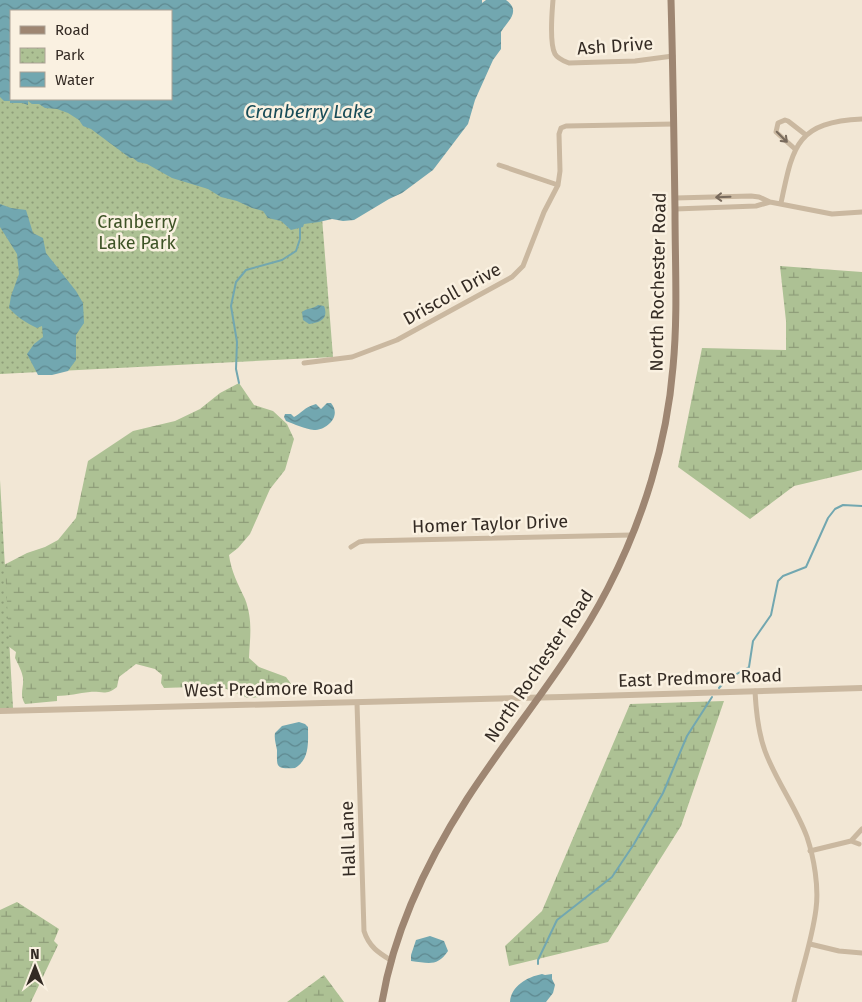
<svg xmlns="http://www.w3.org/2000/svg" width="862" height="1002" viewBox="0 0 862 1002" font-family="'Fira Sans',sans-serif">
	<style>
		.wetland { fill: url(#wetland-marsh) }
		.park { fill: url(#park-dots) }
		.water { fill: url(#water-waves); fill-rule: evenodd }
		.lines { fill: none; stroke-linecap: round; stroke-linejoin: round }
		.stream { stroke: #72a7b0; stroke-width: 2 }
		.minor { stroke: #cab8a0; stroke-width: 5 }
		.tertiary { stroke: #cab8a0; stroke-width: 6 }
		.secondary { stroke: #9e8672; stroke-width: 7 }
		.oneway { stroke: #786a5c }
		.labels { text-anchor: middle; stroke-width: 5; stroke-linejoin: round; paint-order: stroke }
		.street-label { font-size: 18px; fill: #342b24; stroke: #faf1e1 }
		.park-label { font-size: 18px; fill: #3e5326; stroke: #faf1e1 }
		.water-label { font-size: 19px; font-style: italic; fill: #184c57; stroke: #faf1e1 }
	</style>
	<defs>
		<pattern id="wetland-marsh" width="20" height="14" patternUnits="userSpaceOnUse" patternTransform="scale(1.25)"><rect width="20" height="14" fill="#adc194"/><path d="M1 5h8M5 5V1M11 12h8M15 12V8" fill="none" stroke="#8e9d79"/></pattern>
		<pattern id="park-dots" width="8" height="8" patternUnits="userSpaceOnUse" patternTransform="scale(1.25)"><rect width="8" height="8" fill="#adc194"/><path d="M2 2h.1M6 6h.1" fill="none" stroke="#8e9d79" stroke-width="1.8" stroke-linecap="round"/></pattern>
		<pattern id="water-waves" width="16" height="10" patternUnits="userSpaceOnUse" patternTransform="scale(1.25)"><rect width="16" height="10" fill="#72a7b0"/><path d="M0 5q4-4 8 0t8 0" fill="none" stroke="#5e888f"/></pattern>
	</defs>
	<rect width="100%" height="100%" fill="#f2e7d5"/>
	<!-- wetland -->
	<path class="wetland" d="M780,266L862,272V470L794,486L750,519L678,467L702,348L786,350V321Z
		M239,383L254,405L273,411L287,424L294,439L285,470L270,489L250,534L238,548L229,555C231,571 238,584 245,599C253,620 250,637 249,658L259,667L286,677L295,689L289,695L248,698L219,686L164,688L161,683L162,675L155,669L136,664L119,677L117,687C106,696 102,691 90,692C79,693 68,696 57,696V701L25,704C19,695 24,688 23,678C22,671 18,664 15,658L16,652L8,646L0,567L27,553L45,547L58,540L76,518L88,461L133,431L175,421L200,409L220,393Z
		M724,701L681,826L608,942L509,966L505,946L542,911L630,704Z
		M17,902L59,929L54,941L58,945L31,1002H0V910Z
		M324,975L344,1002H287Z"/>
	<!-- park -->
	<path class="park" d="M311,78L333,357L0,374V88L11,99H171Z
		M0,480L13,708L0,709Z"/>
	<!-- water -->
	<path class="water" d="M0,0H482V3L486,0H506C522,12 507,21 501,32V49L493,60L475,100L468,124L433,170L402,193L389,199L354,220L343,221L332,219L319,222L304,224L303,227L291,230L281,221L268,218L263,211L252,208L237,201L221,197L208,189L172,178L147,164L138,162L133,158H130L91,129L83,126L79,120L68,113L57,109L45,108L39,104H32L28,101V105L22,103H10V101H4L0,97ZM11,11H171V99H11Z
		M0,204L11,208L26,210L33,233L43,238L46,253L76,291L83,303L84,323L76,335V360L68,371L52,375H38L27,354L34,344L43,337L42,326L37,328C26,323 17,317 9,308L11,296L19,274L17,254L0,227Z
		M318,305L324,306C329,319 320,323 309,324L303,320L302,312C307,308 313,309 318,305Z
		M327,403H331C342,416 327,430 314,430C305,429 294,424 286,421L284,417L285,414H291L294,417C303,412 303,408 316,404L321,409Z
		M299,722L305,724L308,727C308,742 310,759 295,768C275,769 277,767 277,750C276,744 274,739 275,733L282,726Z
		M430,936L444,941L448,951C437,967 429,963 411,961V955L416,940Z
		M542,974L545,975L552,974V979L555,985L553,993L546,1002H510C511,986 527,977 542,974Z"/>
	<g class="lines">
		<!-- stream -->
		<path class="stream" d="M239,383L236,369L237,342L231,306L236,282L246,270L282,260L296,251L300,239V227
			M719,688L726,680L749,667L753,641L771,615L778,581L783,576L806,567L828,518L835,509L843,505L862,506
			M538,964V960L557,920L612,877L634,844L663,793L687,736L712,697"/>
		<!-- minor -->
		<path class="minor" d="M553,0C552,13 549,43 555,54C558,59 564,61 569,63L635,61L673,56
			M795,149L776,132L778,123L785,120L788,121L806,135
			M499,165L558,185
			M675,198L751,196L759,197L770,202L832,214L862,212
			M781,203C793,146 796,122 862,119
			M675,209L756,206L770,202
			M304,363L352,357L397,340L512,277L523,266L544,212L558,185L560,171L559,134L561,128L566,126L674,124
			M351,547L359,542L365,541L632,535
			M755,691C756,711 758,732 765,751C776,781 796,807 807,837C814,858 819,887 816,909C812,941 801,971 794,1002
			M357,703L364,931C369,947 379,953 392,961
			M851,841L862,829
			M810,851L851,841L859,844
			M810,944L839,951L862,953"/>
		<!-- tertiary -->
		<path class="tertiary" d="M0,711L562,697L862,688"/>
		<!-- secondary -->
		<path class="secondary" d="M382,1002C394,930 428,860 467,799C513,728 569,664 608,588C643,520 667,443 673,367C678,315 675,263 675,211C674,140 673,70 671,0"/>
	</g>
	<!-- one-way arrows -->
	<defs><path id="oneway-shaft" d="M-6 0H5M1.5-3L5.5 0L1.5 3" fill="none" stroke-width="1.6" stroke-linecap="round" stroke-linejoin="round" transform="scale(1.25)"/></defs>
	<g class="oneway">
		<use href="#oneway-shaft" transform="translate(782 137) rotate(45)"/>
		<use href="#oneway-shaft" transform="translate(723 197) rotate(178)"/>
	</g>
	<g class="labels">
		<!-- street labels -->
		<g class="street-label">
			<text transform="translate(615 46) rotate(-4)" y="6">Ash Drive</text>
			<text transform="translate(658 282) rotate(-89)" y="6">North Rochester Road</text>
			<text transform="translate(452 294) rotate(-29)" y="6">Driscoll Drive</text>
			<text transform="translate(490 524) rotate(-2)" y="6">Homer Taylor Drive</text>
			<text transform="translate(539 666) rotate(-56)" y="6">North Rochester Road</text>
			<text transform="translate(700 678) rotate(-2)" y="6">East Predmore Road</text>
			<text transform="translate(269 689) rotate(-1)" y="6">West Predmore Road</text>
			<text transform="translate(348 839) rotate(-92)" y="6">Hall Lane</text>
		</g>
		<!-- park labels -->
		<g class="park-label">
			<text x="137" y="228">Cranberry<tspan x="137" dy="21">Lake Park</tspan></text>
		</g>
		<!-- water labels -->
		<g class="water-label">
			<text x="309" y="118">Cranberry Lake</text>
		</g>
	</g>
	<!-- legend -->
	<rect x="10" y="10" width="162" height="90" fill="#faf1e1" stroke="#aba295"/>
	<rect x="20" y="26" width="25" height="8" fill="#9e8672" stroke="#aba295"/>
	<text x="55" y="35" font-size="15" fill="#342b24">Road</text>
	<rect x="20" y="48" width="25" height="15" fill="url(#park-dots)" stroke="#aba295"/>
	<text x="55" y="60" font-size="15" fill="#342b24">Park</text>
	<rect x="20" y="72" width="25" height="15" fill="url(#water-waves)" stroke="#aba295"/>
	<text x="55" y="85" font-size="15" fill="#342b24">Water</text>
	<!-- north arrow -->
	<g transform="translate(35 967)" stroke="#faf1e1" stroke-width="4" paint-order="stroke">
	<path d="M0-4L9 19L0 12L-9 19Z" fill="#342b24"/>
	<text y="-8" font-size="14" font-weight="bold" text-anchor="middle" fill="#342b24">N</text>
	</g>
</svg>
